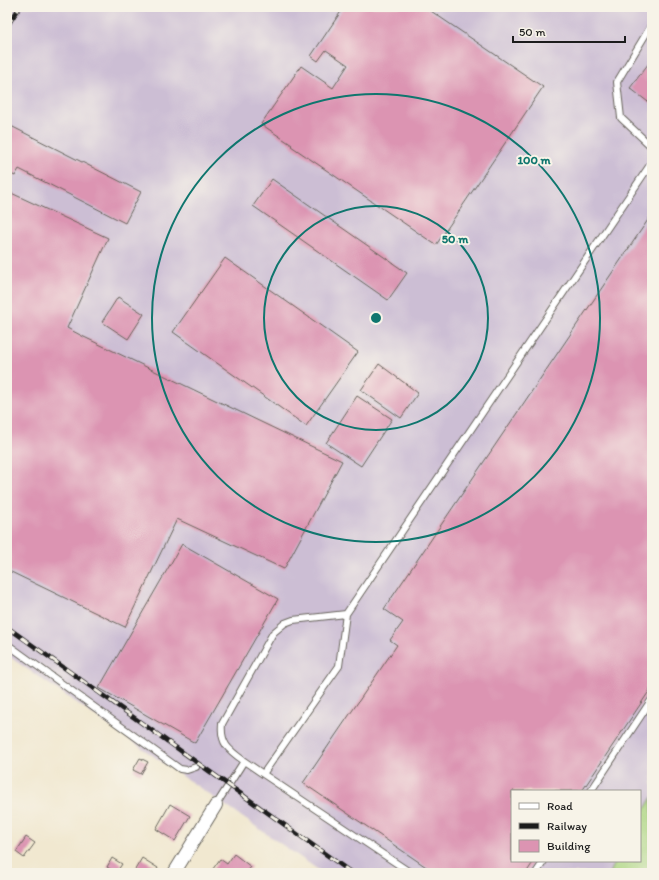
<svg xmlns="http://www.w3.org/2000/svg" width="659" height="880" viewBox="0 0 659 880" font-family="Itim,sans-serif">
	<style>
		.industrial { fill: #ccbed4 }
		.green { fill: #acd682; stroke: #64794f }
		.building { fill: #dc94b2 }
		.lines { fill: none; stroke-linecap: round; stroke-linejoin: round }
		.service-casing { stroke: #67635b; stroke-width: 8 }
		.minor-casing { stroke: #67635b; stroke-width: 14 }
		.service { stroke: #fff; stroke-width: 6 }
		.minor { stroke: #fff; stroke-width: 12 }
		.rail-casing { stroke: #1c1c1c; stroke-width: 4.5 }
		.rail { stroke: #f7f3e8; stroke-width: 3; stroke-dasharray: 9; stroke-linecap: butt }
		.ring { fill: none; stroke: #0f766e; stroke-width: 2 }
		.centre { fill: #0f766e; stroke: #f7f3e8; stroke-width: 2 }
		.ring-label { font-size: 12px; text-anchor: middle; font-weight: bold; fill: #0f766e; stroke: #f7f3e8; stroke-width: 4; stroke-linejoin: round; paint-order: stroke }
	</style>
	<rect width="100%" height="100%" fill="#f7f3e8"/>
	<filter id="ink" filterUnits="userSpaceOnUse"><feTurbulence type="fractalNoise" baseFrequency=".025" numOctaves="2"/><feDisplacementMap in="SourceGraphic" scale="8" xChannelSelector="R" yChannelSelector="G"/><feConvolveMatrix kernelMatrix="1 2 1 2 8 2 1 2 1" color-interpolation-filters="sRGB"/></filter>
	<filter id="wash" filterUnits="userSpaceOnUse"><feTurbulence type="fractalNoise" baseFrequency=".012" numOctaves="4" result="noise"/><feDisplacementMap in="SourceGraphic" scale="16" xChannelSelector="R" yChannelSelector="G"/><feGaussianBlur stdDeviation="0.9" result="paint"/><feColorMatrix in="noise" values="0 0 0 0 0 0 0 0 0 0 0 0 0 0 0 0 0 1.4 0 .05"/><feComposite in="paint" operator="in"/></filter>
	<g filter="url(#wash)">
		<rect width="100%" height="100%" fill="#f1e8d0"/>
		<!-- industrial -->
		<path class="industrial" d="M7,7H652V797L640,818V791H512V861H616L610,873H323L7,655Z"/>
		<!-- green -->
		<path class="green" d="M652,797V873H610L616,861H640V818Z"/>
		<g id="blocks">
			<!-- building -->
			<path class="building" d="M344,7H425L543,87L436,245L291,146L292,145L261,124L301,66L333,88L348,65L326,50L318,61L311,56Z
				M652,59V105L630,88Z
				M7,124L141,192L125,223L19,169L15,176L7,172Z
				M272,179L407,273L388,300L253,206Z
				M7,191L108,238L67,328L84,337L342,461L284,569L177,519L125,627L7,570Z
				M652,214V687L582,791H512V861H534L526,873H435L303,783L397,645L390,640L403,622L384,609Z
				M225,258L358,352L306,426L173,332Z
				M118,297L144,314L128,339L102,322Z
				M379,364L418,393L401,418L361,390Z
				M357,396L392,419L361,466L326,443Z
				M182,544L278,599L195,743L99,688Z
				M140,758L148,762L141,774L133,770Z
				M170,804L190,816L175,841L156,829Z
				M26,837L35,843L24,858L16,852Z
				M234,854L251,867L246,873H210L220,859L227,864Z
				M112,858L122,864L116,873L107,867Z
				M142,858L158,868L155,873H133Z"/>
		</g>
	</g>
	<g filter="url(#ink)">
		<use href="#blocks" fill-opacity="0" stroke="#67635b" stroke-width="1"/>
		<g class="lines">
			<!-- service casing -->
			<g class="service-casing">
				<path id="service" d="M652,24L617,82L621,118L652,147
					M7,644L180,769L187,770L196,767
					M244,761C229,750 220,744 222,724L273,633L285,623L293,620L346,614
					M591,791L652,699
					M216,805L244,761L263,774
					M411,873L263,774L339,666L346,614L652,162
					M536,873L544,861"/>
			</g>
			<!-- minor casing -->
			<g class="minor-casing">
				<path id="minor" d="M174,873L216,805"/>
			</g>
			<!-- service -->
			<use href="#service" class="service"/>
			<!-- minor -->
			<use href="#minor" class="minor"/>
			<!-- rail casing -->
			<g class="rail-casing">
				<path id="rail" d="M7,26L20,7
					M7,627L352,873"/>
			</g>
			<!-- rail -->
			<use href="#rail" class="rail"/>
		</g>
	</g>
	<!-- distance rings -->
	<g class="ring">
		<circle cx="376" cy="318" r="112"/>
		<circle cx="376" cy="318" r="224"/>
	</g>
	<circle cx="376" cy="318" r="6" class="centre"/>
	<g class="ring-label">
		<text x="534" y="164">100 m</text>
		<text x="455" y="243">50 m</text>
	</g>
	<!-- margin -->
	<rect width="659" height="880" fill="none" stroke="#f7f3e8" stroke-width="24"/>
	<!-- legend -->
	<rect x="511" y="790" width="130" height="72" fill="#f7f3e8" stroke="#9f9d96"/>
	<rect x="519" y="803" width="20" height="6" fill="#ffffff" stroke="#9f9d96"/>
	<text x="547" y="810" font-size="12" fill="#1c1c1c">Road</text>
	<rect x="519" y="823" width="20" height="6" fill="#1c1c1c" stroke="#9f9d96"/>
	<text x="547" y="830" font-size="12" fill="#1c1c1c">Railway</text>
	<rect x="519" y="840" width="20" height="12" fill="#dc94b2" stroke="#9f9d96"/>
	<text x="547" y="850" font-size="12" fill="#1c1c1c">Building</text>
	<!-- scale -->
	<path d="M513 36v6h112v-6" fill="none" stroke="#1c1c1c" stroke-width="2"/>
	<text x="519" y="36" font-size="12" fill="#1c1c1c" stroke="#f7f3e8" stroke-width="3" paint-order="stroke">50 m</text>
</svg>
